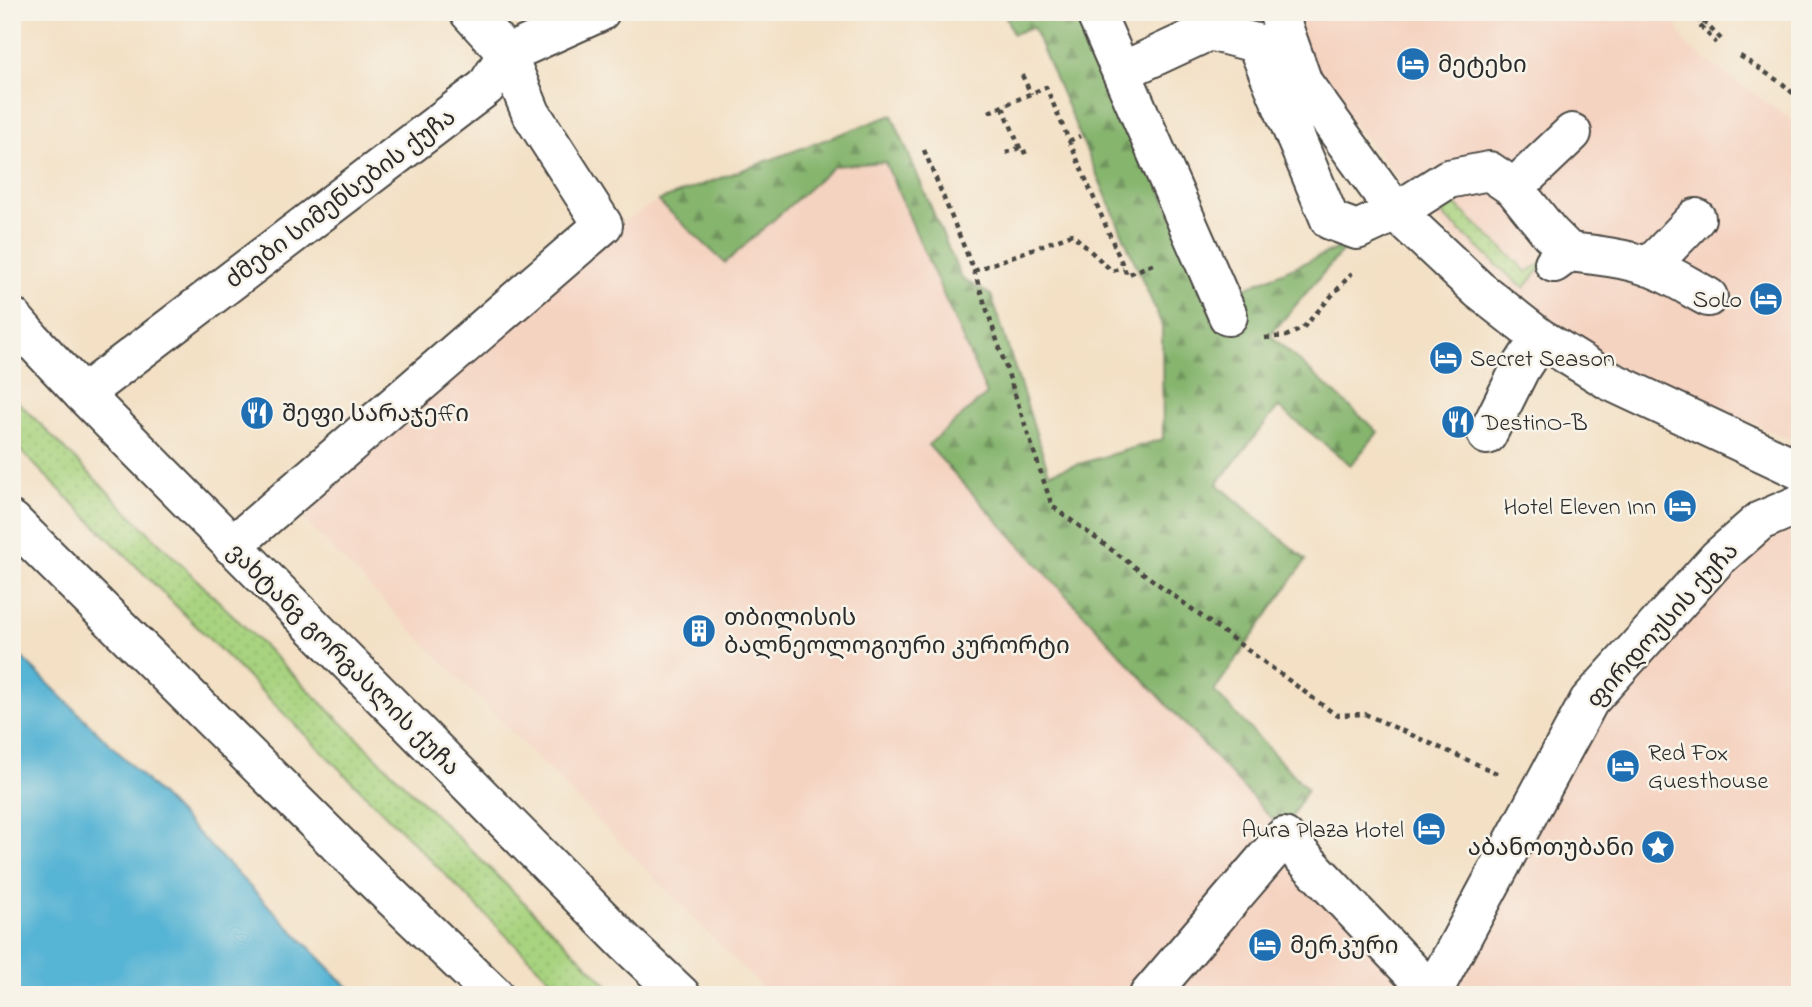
<svg xmlns="http://www.w3.org/2000/svg" width="1812" height="1007" viewBox="0 0 1812 1007" font-family="'Indie Flower','Noto Sans Georgian',sans-serif">
	<style>
		.built { fill: #f5d3c1 }
		.grass { fill: url(#grass-dots); stroke: #6a7f55; stroke-width: 2 }
		.forest { fill: url(#forest-firs); stroke: #58704c; stroke-width: 2 }
		.water { fill: #56b4d4; stroke: #407080; stroke-width: 2 }
		.lines { fill: none; stroke-linecap: round; stroke-linejoin: round }
		.minor-casing { stroke: #494642; stroke-width: 42 }
		.highway-casing { stroke: #494642; stroke-width: 42 }
		.path { stroke: #494642; stroke-width: 4.5; stroke-dasharray: 5 5; stroke-linecap: butt }
		.minor { stroke: #fff; stroke-width: 38 }
		.highway { stroke: #fff; stroke-width: 38 }
		.labels { text-anchor: middle; stroke-width: 5; stroke-linejoin: round; paint-order: stroke }
		.poi-label { font-size: 24px; fill: #2b2b2b; stroke: #f7f3e8; text-anchor: start }
		.street-label { font-size: 24px; fill: #2b2b2b; stroke: #f7f3e8 }
	</style>
	<defs>
		<pattern id="grass-dots" width="8" height="8" patternUnits="userSpaceOnUse" patternTransform="scale(1.75)"><rect width="8" height="8" fill="#a8d37f"/><path d="M2 2h.1M6 6h.1" fill="none" stroke="#91b56e" stroke-width="1.8" stroke-linecap="round"/></pattern>
		<pattern id="forest-firs" width="22" height="20" patternUnits="userSpaceOnUse" patternTransform="scale(1.75)"><rect width="22" height="20" fill="#86b56e"/><path d="M5 1l3.5 6h-7zM16 11l3.5 6h-7z" fill="#6e935b"/></pattern>
	</defs>
	<rect width="100%" height="100%" fill="#f7f3e8"/>
	<filter id="ink" filterUnits="userSpaceOnUse"><feTurbulence type="fractalNoise" baseFrequency=".0143" numOctaves="2"/><feDisplacementMap in="SourceGraphic" scale="14" xChannelSelector="R" yChannelSelector="G"/><feConvolveMatrix kernelMatrix="1 2 1 2 8 2 1 2 1" color-interpolation-filters="sRGB"/></filter>
	<filter id="wash" filterUnits="userSpaceOnUse"><feTurbulence type="fractalNoise" baseFrequency=".00686" numOctaves="4" result="noise"/><feDisplacementMap in="SourceGraphic" scale="28" xChannelSelector="R" yChannelSelector="G"/><feGaussianBlur stdDeviation="1.57" result="paint"/><feColorMatrix in="noise" values="0 0 0 0 0 0 0 0 0 0 0 0 0 0 0 0 0 1.4 0 .05"/><feComposite in="paint" operator="in"/></filter>
	<g filter="url(#wash)">
		<rect width="100%" height="100%" fill="#f3e0c5"/>
		<!-- built -->
		<path class="built" d="M1296,12H1669L1688,47L1800,126V443L1620,368L1525,301L1492,273L1416,201L1315,76Z
			M885,162L987,394L928,444L1417,973L1403,995H769L291,507L615,226L658,201L725,263L834,166Z
			M1800,524V995H1433L1594,712L1769,531Z"/>
		<!-- grass -->
		<path class="grass" d="M1451,200L1527,272L1549,259L1524,288L1498,266L1433,206Z
			M12,396L130,514L618,995H566L12,442Z"/>
		<!-- forest -->
		<path class="forest" d="M1004,12H1084L1210,303L1348,244L1270,335L1378,432L1351,465L1278,407L1217,484L1306,560L1214,691L1307,789L1284,832L928,445L987,394L885,162L834,166L725,263L658,201L892,115L961,278L991,295L1049,473L1163,439L1162,325L1033,27L1013,34Z"/>
		<!-- water -->
		<path class="water" d="M12,648L118,752L356,995H12Z"/>
	</g>
	<g filter="url(#ink)">
		<g class="lines">
			<!-- minor casing -->
			<g class="minor-casing">
				<path id="minor" d="M1095,12L1228,316
					M1278,12L1303,83L1396,212L1479,290L1540,338L1610,381L1800,470
					M1121,72L1209,31L1256,43L1330,220L1357,230L1396,212L1448,179L1489,171L1514,188L1550,233L1569,252L1554,263
					M1514,188L1572,133
					M1569,252C1596,255 1624,258 1650,267C1670,274 1689,287 1708,297
					M1649,267L1696,218
					M83,394L486,87L507,54L600,12
					M1487,435L1520,369L1540,338
					M232,546L603,225L531,113L507,54L469,12
					M1149,995L1284,837L1432,993
					M1431,995L1589,701L1718,558L1760,521L1800,504"/>
			</g>
			<!-- highway casing -->
			<g class="highway-casing">
				<path id="highway" d="M12,317L32,340L83,394L626,943L681,995
					M12,521L372,878L494,995"/>
			</g>
			<!-- path -->
			<path class="path" d="M1686,12L1700,18L1721,39
				M1700,18L1697,22L1716,43
				M1740,56L1783,84L1800,100
				M1022,75L1031,94
				M1003,107L1022,153L1027,151
				M989,112L1046,87L1127,275L1157,262
				M1069,141L1080,136
				M924,150L974,271L1052,506L1336,715L1365,714L1501,775
				M1006,153L1019,148
				M974,271L1072,234L1112,271L1123,268
				M1265,338L1286,336L1302,329L1352,273"/>
			<!-- minor -->
			<use href="#minor" class="minor"/>
			<!-- highway -->
			<use href="#highway" class="highway"/>
		</g>
	</g>
	<!-- icons -->
	<defs>
		<g id="hotel-disc" transform="scale(1.75)"><circle r="9.5" fill="#1f6fb2" stroke="#f7f3e8"/><path d="M-6-4.5h1.5V1H6V5H4.5V3h-9V5H-6ZM-4 0a1.8 1.8 0 1 1 3.6 0ZM.5 0V-2.5h3Q6-2.5 6 0Z" fill="#fff"/></g>
		<g id="restaurant-disc" transform="scale(1.75)"><circle r="9.5" fill="#1f6fb2" stroke="#f7f3e8"/><path d="M-5-6h1v4h1v-4h1v4h1v-4h1v5L-1.5 .5V6h-2V.5L-5-1ZM5-6V6H3V1.5H1.5Q1.5-4 5-6Z" fill="#fff"/></g>
		<g id="building-disc" transform="scale(1.75)"><circle r="9.5" fill="#1f6fb2" stroke="#f7f3e8"/><path d="M-4-6H4V6H1V3H-1V6H-4ZM-2.5-4.3h1.7v1.8h-1.7ZM.8-4.3h1.7v1.8H.8ZM-2.5-1h1.7V.8h-1.7ZM.8-1h1.7V.8H.8Z" fill="#fff"/></g>
		<g id="sight-disc" transform="scale(1.75)"><circle r="9.5" fill="#1f6fb2" stroke="#f7f3e8"/><path d="M0-6L1.8-2.2L6-1.7L2.9 1.2L3.7 5.4L0 3.3L-3.7 5.4L-2.9 1.2L-6-1.7L-1.8-2.2Z" fill="#fff"/></g>
	</defs>
	<g fill-rule="evenodd">
		<use href="#hotel-disc" x="1413" y="64"/>
		<use href="#hotel-disc" x="1766" y="299"/>
		<use href="#hotel-disc" x="1446" y="358"/>
		<use href="#restaurant-disc" x="257" y="413"/>
		<use href="#restaurant-disc" x="1458" y="422"/>
		<use href="#hotel-disc" x="1680" y="506"/>
		<use href="#building-disc" x="699" y="631"/>
		<use href="#hotel-disc" x="1623" y="766"/>
		<use href="#hotel-disc" x="1429" y="829"/>
		<use href="#sight-disc" x="1658" y="847"/>
		<use href="#hotel-disc" x="1265" y="945"/>
	</g>
	<g class="labels">
		<!-- poi labels -->
		<g class="poi-label">
			<text x="1438" y="72">მეტეხი</text>
			<text x="1742" y="307" text-anchor="end">SoLo</text>
			<text x="1470" y="366">Secret Season</text>
			<text x="282" y="421">შეფი სარაჯეffი</text>
			<text x="1482" y="430">DestinO-B</text>
			<text x="1656" y="514" text-anchor="end">Hotel Eleven Inn</text>
			<text x="724" y="625">თბილისის<tspan x="724" dy="28">ბალნეოლოგიური კურორტი</tspan></text>
			<text x="1648" y="760">Red Fox<tspan x="1648" dy="28">Guesthouse</tspan></text>
			<text x="1404" y="837" text-anchor="end">Aura Plaza Hotel</text>
			<text x="1634" y="855" text-anchor="end">აბანოთუბანი</text>
			<text x="1290" y="953">მერკური</text>
		</g>
		<!-- street labels -->
		<g class="street-label">
			<text transform="translate(340 198) rotate(-37)" y="8">ძმები სიმენსების ქუჩა</text>
			<text transform="translate(1662 625) rotate(-48)" y="8">ფირდოუსის ქუჩა</text>
			<text transform="translate(344 659) rotate(45)" y="8">ვახტანგ გორგასლის ქუჩა</text>
		</g>
	</g>
	<!-- margin -->
	<rect width="1812" height="1007" fill="none" stroke="#f7f3e8" stroke-width="42"/>
</svg>
